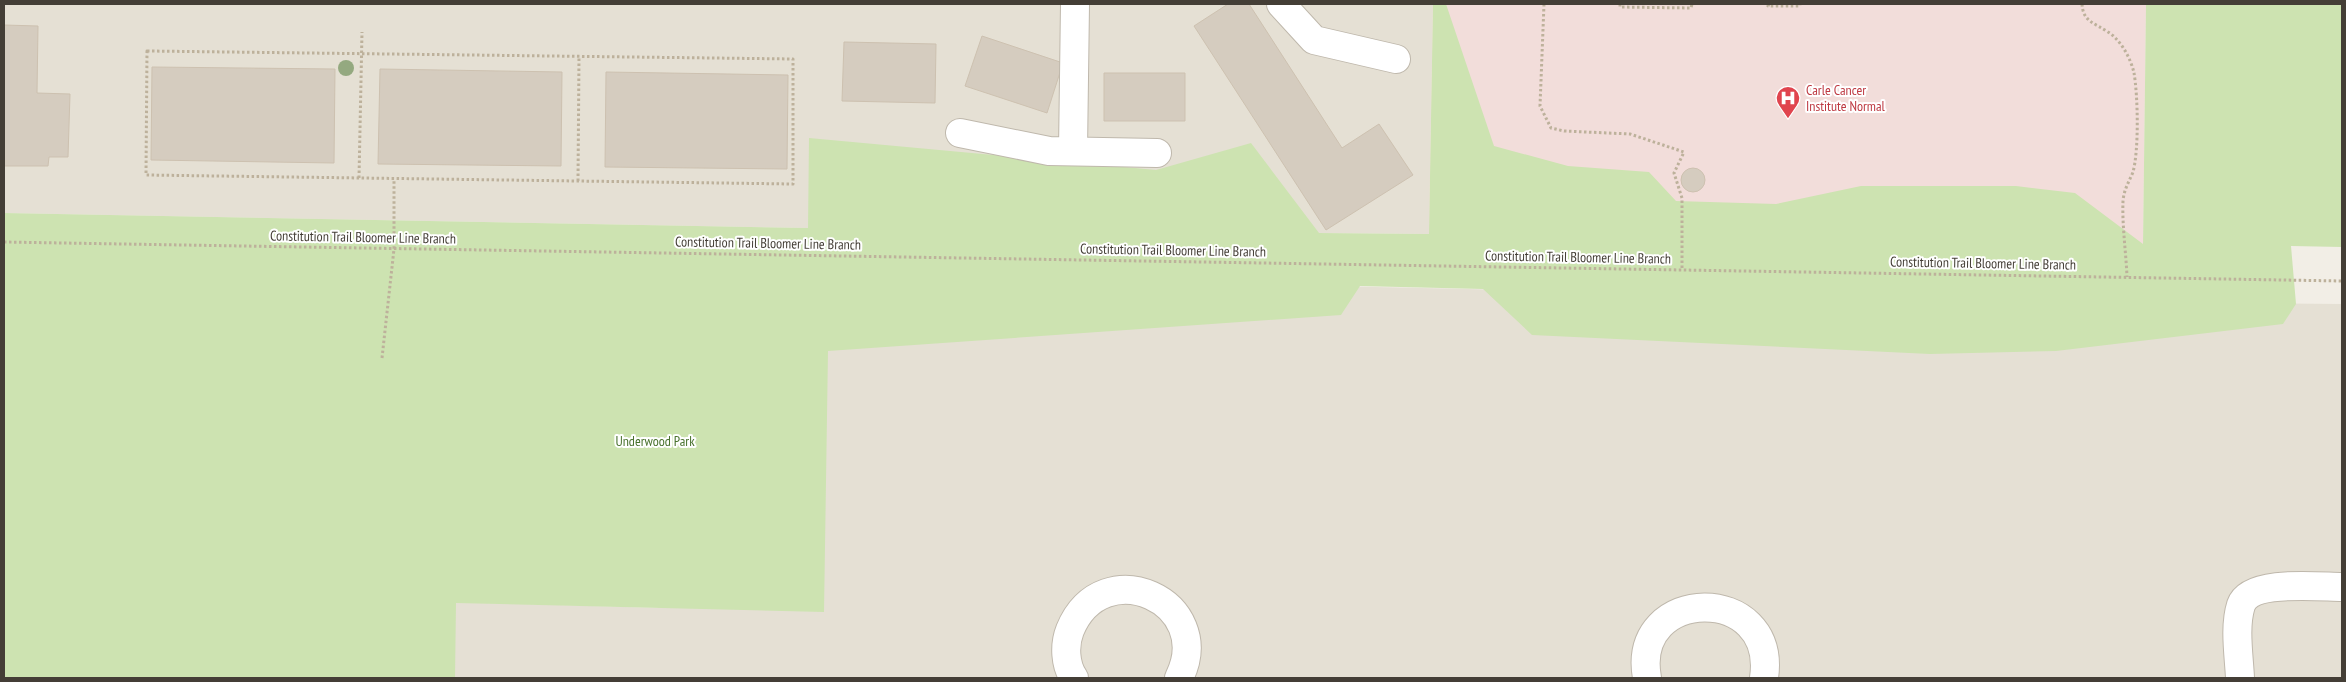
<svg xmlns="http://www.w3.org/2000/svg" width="2346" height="682" viewBox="0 0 2346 682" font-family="'PT Sans Narrow',sans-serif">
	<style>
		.residential { fill: #e5e0d4 }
		.medical { fill: #f2ddda }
		.green { fill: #cde3b1 }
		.building { fill: #d5ccbf; stroke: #cdc1b0 }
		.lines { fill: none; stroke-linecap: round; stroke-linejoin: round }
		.minor-casing { stroke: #bfb8ac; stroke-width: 30 }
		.path { stroke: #bdb19b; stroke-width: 3; stroke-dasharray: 2.5 2.5; stroke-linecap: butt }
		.minor { stroke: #fff; stroke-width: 28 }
		.tree { fill: #94a980 }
		.labels { text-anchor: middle; stroke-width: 4; stroke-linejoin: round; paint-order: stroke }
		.health-label { font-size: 14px; fill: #be3a42; stroke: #fff; text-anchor: start }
		.street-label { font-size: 14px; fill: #443e36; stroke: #fff }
		.park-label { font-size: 14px; fill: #48712d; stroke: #fff }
	</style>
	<rect width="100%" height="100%" fill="#f2eee6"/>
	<!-- residential -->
	<path class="residential" d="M4,4H1433L1429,234L808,228L4,213Z
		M829,275L1969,300L2342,304V678H455V602L658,608Z"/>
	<!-- medical -->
	<path class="medical" d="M1433,4H2146L2143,244L1429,234Z"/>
	<!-- green -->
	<path class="green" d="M1433,4H1446L1494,146L1568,166L1649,172L1676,201L1776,204L1861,186H2016L2075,193L2143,244L2146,4H2342V247L2291,246L2296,304L2283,324L2056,351L1930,354L1532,335L1483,289L1360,286L1341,315L828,351L824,612L456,603L455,678H4V213L808,228L809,138L1156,170L1251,143L1319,233L1429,234Z"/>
	<!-- building -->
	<path class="building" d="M1228,4H1249L1342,148L1379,124L1413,175L1326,230L1194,26Z
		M4,25L38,26L37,93L70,94L68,157H49L48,166H4Z
		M982,36L1063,63L1047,113L965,86Z
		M844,42L936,44L935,103L842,101Z
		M152,67L335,69L334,163L151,160Z
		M380,69L562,72L561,166L378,164Z
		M606,72L788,75L787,169L605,167Z
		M1104,73H1185V121H1104Z
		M1681 180a12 12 0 1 1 24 0a12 12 0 1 1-24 0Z"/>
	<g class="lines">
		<!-- minor casing -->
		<g class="minor-casing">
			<path id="minor" d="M1281,4L1314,40L1396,59
				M960,133L1049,151L1157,153
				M1073,151L1075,4
				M1074,678C1065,665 1064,645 1070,630C1103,550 1217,602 1179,678
				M1647,678C1630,585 1778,583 1764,678
				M2240,678C2239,656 2234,627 2241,605C2250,579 2320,587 2342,587"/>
		</g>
		<!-- path -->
		<path class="path" d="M1544,4L1540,106L1551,128L1564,131L1630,134L1684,152L1674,173L1682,198V270
			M1620,4V7L1691,8L1692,4
			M1769,4L1768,6H1800V4
			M2082,4C2083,22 2095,23 2108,32C2121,40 2131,59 2134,73C2138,96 2139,150 2133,172C2129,182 2124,189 2123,201C2122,226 2126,252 2127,277
			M147,51L793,59V184L146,175Z
			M359,178L362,32
			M578,181L579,56
			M4,242L2342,281
			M382,358L394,249V179"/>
		<!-- minor -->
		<use href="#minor" class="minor"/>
	</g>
	<!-- trees -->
	<circle class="tree" cx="346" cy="68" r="8"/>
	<!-- icons -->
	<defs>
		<g id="hospital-pin" transform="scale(1.25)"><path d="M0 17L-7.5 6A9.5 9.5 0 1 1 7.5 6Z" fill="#e0444e" stroke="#fff"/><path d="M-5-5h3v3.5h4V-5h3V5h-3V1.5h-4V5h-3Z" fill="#fff"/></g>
	</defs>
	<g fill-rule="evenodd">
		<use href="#hospital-pin" x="1788" y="98"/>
	</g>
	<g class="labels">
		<!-- health labels -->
		<g class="health-label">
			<text x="1806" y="95">Carle Cancer<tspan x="1806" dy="16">Institute Normal</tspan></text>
		</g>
		<!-- street labels -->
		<g class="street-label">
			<text transform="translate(363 237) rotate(1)" y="5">Constitution Trail Bloomer Line Branch</text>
			<text transform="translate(768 243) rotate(1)" y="5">Constitution Trail Bloomer Line Branch</text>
			<text transform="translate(1173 250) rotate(1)" y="5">Constitution Trail Bloomer Line Branch</text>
			<text transform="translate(1578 257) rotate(1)" y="5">Constitution Trail Bloomer Line Branch</text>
			<text transform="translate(1983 263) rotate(1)" y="5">Constitution Trail Bloomer Line Branch</text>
		</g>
		<!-- park labels -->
		<g class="park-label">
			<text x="655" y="446">Underwood Park</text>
		</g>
	</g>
	<!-- border -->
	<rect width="2346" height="682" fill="none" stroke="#443e36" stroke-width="10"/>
</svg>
